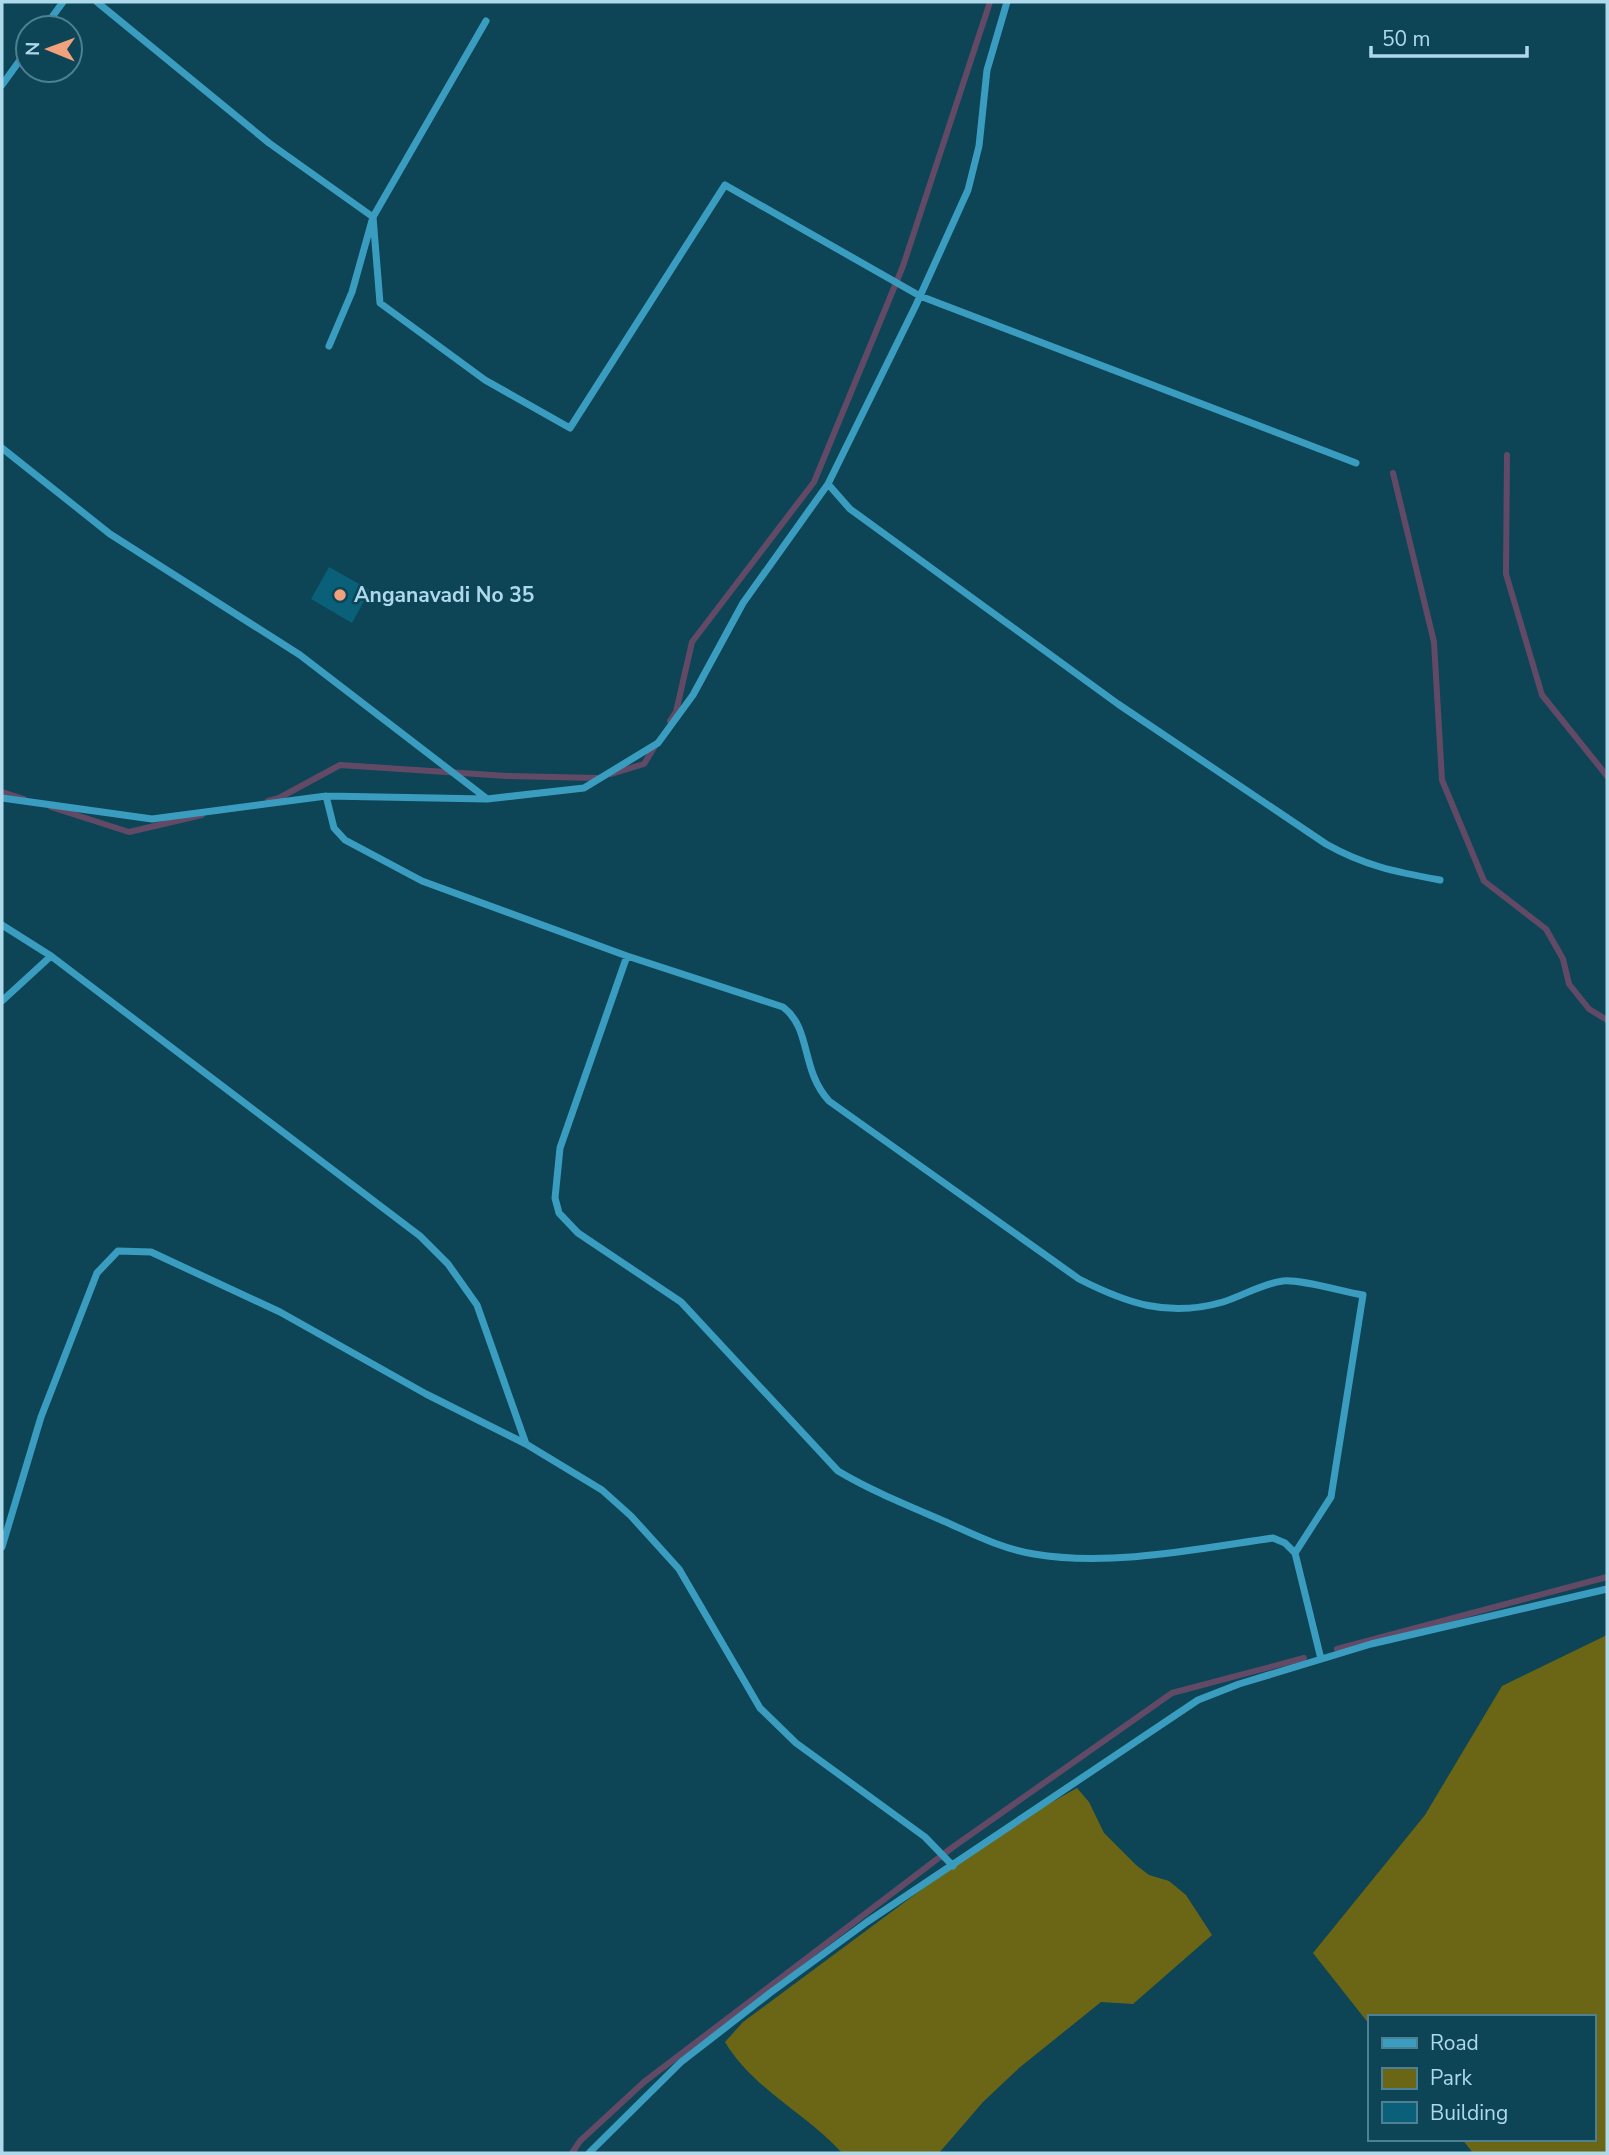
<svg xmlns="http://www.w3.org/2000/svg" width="1609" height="2155" viewBox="0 0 1609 2155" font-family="'Nunito Sans',sans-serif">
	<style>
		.green { fill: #6b6616 }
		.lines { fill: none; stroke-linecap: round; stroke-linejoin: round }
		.stream { stroke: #624a67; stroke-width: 6 }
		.building { fill: #0a5f79 }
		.minor { stroke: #3a9dc0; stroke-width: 7 }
		.poi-dot { fill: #f1a17c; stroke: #0d4456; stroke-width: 2.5 }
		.labels { text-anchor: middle; stroke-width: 5; stroke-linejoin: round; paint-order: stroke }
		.poi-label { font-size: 21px; font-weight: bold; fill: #aed9eb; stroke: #0d4456; text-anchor: start }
	</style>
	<rect width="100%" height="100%" fill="#0d4456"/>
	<!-- green -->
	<path class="green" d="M1607,1635V2153H1473L1462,2139H1593V2017H1369V2024L1313,1953L1425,1815L1502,1686Z
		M1077,1788L1089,1802L1104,1833L1136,1865L1149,1875L1169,1881L1186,1895L1212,1935L1133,2004L1101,2002L1019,2068L983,2102L939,2153H842C806,2113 754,2090 725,2042L743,2022L925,1887L1036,1811Z"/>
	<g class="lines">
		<!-- stream -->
		<path class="stream" d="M1507,455L1506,574L1542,695L1607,776
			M1393,473L1434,642L1442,780L1484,881L1546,929L1563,959L1569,984L1589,1009L1607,1020
			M670,721L676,712L692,642L814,482L903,266L990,2
			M611,774L644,764L655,746
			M2,792L24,799
			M268,801L279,798L340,765L507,776L598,778
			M51,807L129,832L202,815
			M1337,1649L1607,1577
			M572,2153L580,2141L644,2082L953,1847L1172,1693L1304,1658"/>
	</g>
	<!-- building -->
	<path class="building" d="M329,567L370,590L352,623L311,599Z"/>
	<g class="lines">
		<!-- minor -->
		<path class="minor" d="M97,2L269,143L373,217L380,303L485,380L570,428L725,185L920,296L1356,463
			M1007,2L987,70L979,146L968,190L916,305L828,484L850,509L1118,704L1326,844C1365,866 1396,872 1440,880
			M44,28L63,2
			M2,85L28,49
			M329,346L352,292L373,217L486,21
			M2,448L110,534L300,655L486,798
			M326,796L334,828L345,840L422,881L627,956L783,1007C812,1029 800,1069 829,1101L1079,1279C1126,1303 1168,1318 1223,1302C1242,1296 1264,1283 1283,1281C1301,1279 1343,1292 1363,1295L1331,1497L1295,1553
			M2,798L152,819L326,796L487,799L584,788L658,743L693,695L743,603L828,484
			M2,925L51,956L420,1236L448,1264L477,1305L526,1444
			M627,956L560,1148L555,1198L559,1213L578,1233L681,1302L838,1471C870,1490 904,1504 939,1519C969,1532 1001,1549 1034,1554C1109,1567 1197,1549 1273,1538L1285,1543L1295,1553L1321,1659
			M2,1001L51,956
			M2,1547L41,1417L97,1273L118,1251L151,1252L280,1312L426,1394L526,1444L602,1490L631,1516L679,1569L760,1708L796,1743L925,1837L953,1866
			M589,2153L681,2062L770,1993L867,1922L1198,1700L1239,1684L1371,1644L1607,1589"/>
	</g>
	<!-- markers -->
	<circle class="poi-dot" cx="340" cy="595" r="7"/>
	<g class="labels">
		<!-- poi labels -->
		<g class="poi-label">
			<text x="354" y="602">Anganavadi No 35</text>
		</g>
	</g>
	<!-- border -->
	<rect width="1609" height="2155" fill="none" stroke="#aed9eb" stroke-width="7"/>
	<!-- legend -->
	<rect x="1368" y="2015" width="228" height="126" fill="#0d4456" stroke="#4d8092" stroke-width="2"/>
	<rect x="1382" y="2038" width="35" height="10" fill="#3a9dc0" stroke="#4d8092" stroke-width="2"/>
	<text x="1430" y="2050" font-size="21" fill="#aed9eb">Road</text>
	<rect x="1382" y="2068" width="35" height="21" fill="#6b6616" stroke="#4d8092" stroke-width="2"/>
	<text x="1430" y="2085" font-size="21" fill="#aed9eb">Park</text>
	<rect x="1382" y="2102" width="35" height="21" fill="#0a5f79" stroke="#4d8092" stroke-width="2"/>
	<text x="1430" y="2120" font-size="21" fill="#aed9eb">Building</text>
	<!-- north arrow -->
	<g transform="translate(49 49) rotate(271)"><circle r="33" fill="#0d4456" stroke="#4d8092" stroke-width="2"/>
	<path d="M0-5L12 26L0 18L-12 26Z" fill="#f1a17c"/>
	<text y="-10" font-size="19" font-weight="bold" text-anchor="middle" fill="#aed9eb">N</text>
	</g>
	<!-- scale -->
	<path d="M1371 46v10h156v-10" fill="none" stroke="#aed9eb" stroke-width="3.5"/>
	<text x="1382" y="46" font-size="21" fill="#aed9eb" stroke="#0d4456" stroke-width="5" paint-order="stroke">50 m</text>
</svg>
